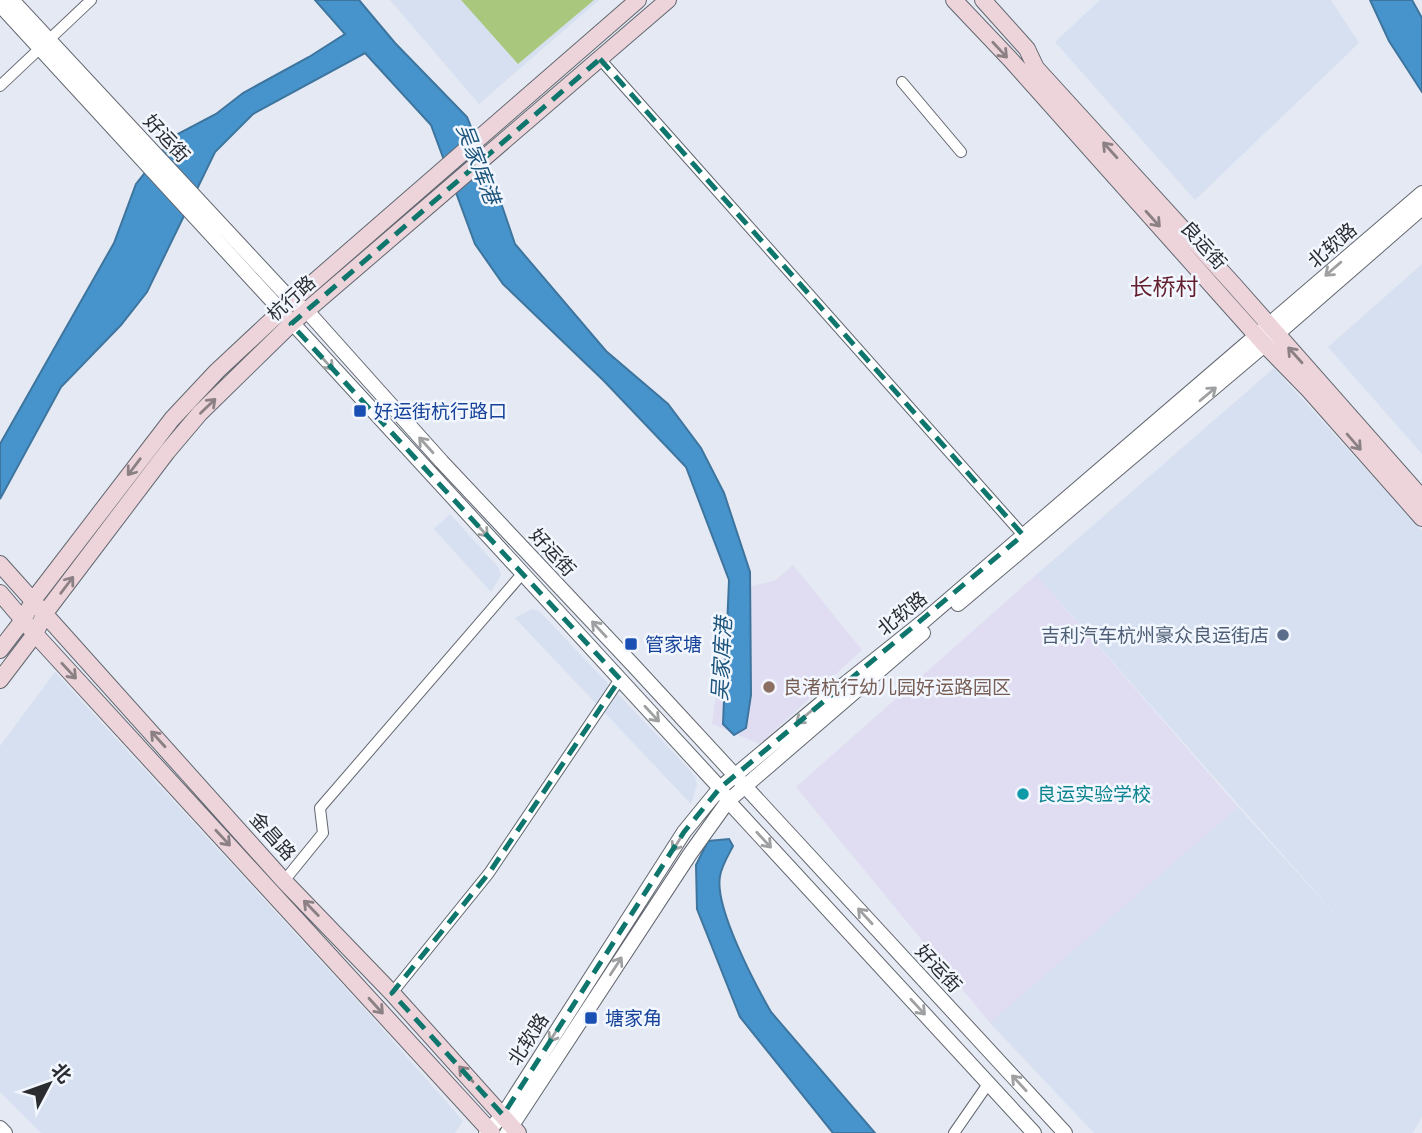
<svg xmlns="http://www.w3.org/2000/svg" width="1422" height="1133" viewBox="0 0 1422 1133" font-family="'Public Sans','Noto Sans SC',sans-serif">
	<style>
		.built { fill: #d7e0f1 }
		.education { fill: #e0dcf2 }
		.green { fill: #aac87d }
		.water { fill: #4794cd; stroke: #3e759e; stroke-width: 2 }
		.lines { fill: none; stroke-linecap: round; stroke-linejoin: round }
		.minor-casing { stroke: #62676f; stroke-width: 12 }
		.tertiary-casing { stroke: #62676f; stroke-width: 16 }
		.secondary-casing { stroke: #62676f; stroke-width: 18 }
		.minor { stroke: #fff; stroke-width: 10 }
		.tertiary { stroke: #fff; stroke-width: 14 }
		.secondary { stroke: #ecd4da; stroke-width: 16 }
		.oneway { stroke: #8b8084 }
		.oneway2 { stroke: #9fa0a1 }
		.marked { fill: none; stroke: #0f766e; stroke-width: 5; stroke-dasharray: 14 9; stroke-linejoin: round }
		.transit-dot { fill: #1a4fb4; stroke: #f2f7ff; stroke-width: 2.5 }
		.service-dot { fill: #5c6f8a; stroke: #f2f7ff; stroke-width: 2.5 }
		.education-dot { fill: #8d6e63; stroke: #f2f7ff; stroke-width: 2.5 }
		.culture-dot { fill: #0f9aa8; stroke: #f2f7ff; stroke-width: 2.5 }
		.labels { text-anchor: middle; stroke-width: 5; stroke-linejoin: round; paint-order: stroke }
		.street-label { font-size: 19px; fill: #2a2c2f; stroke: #f2f7ff }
		.transit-label { font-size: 19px; fill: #164399; stroke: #f2f7ff; text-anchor: start }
		.service-label { font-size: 19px; fill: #4e5e75; stroke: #f2f7ff; text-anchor: end }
		.education-label { font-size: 19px; fill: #785e54; stroke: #f2f7ff; text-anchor: start }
		.culture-label { font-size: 19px; fill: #0d838f; stroke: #f2f7ff; text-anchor: start }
		.water-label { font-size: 21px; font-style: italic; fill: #1d547c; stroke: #f2f7ff }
		.quarter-label { font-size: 23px; fill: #631e2d; stroke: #f2f7ff }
	</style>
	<rect width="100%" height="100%" fill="#e4e9f3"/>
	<!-- built -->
	<path class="built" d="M390,0H599L479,104Z
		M1100,0H1331L1359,43L1195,200L1055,42Z
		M1422,264V454L1328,347Z
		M1274,368L1422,531V1116L1413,1133H1094L990,1023L1238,807L1350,931L1036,575Z
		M450,514L498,567L501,575L491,592L434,529Z
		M532,609L539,611L689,769L695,777L697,785L691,804L515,618Z
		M55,672L371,1016L463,1121L455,1133H41L0,1092V746Z"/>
	<!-- education -->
	<path class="education" d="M793,565L862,650L760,744L712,724L730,592L776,580Z
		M1036,575L1238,807L990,1023L796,787Z"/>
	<!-- green -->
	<path class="green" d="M461,0H594L518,64Z"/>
	<!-- water -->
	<path class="water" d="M315,0H359L395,43L467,117L496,188L515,244L606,351L668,404L701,448L724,493L750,572L751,695L746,728L734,735L723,724L729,580L686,467L604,381L503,284L475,244L431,125L365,53L253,114L215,152L147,292L121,325L61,387L0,499V444L114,243L136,184L174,136L216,114L243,93L309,57L345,34Z
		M1370,0H1412L1422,18V92L1389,41Z
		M729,839L733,846C728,856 722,865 720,876C714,907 755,984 771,1012L875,1133H833L740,1017L697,909L696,865L708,841Z"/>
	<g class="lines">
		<!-- minor casing -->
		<g class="minor-casing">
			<path id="minor" d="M600,59L1023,535
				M902,82L961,152
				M0,86L91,0
				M284,881L323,833L320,808L522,574
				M392,993L489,873L620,679
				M954,1133L988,1084"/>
		</g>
		<!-- tertiary casing -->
		<g class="tertiary-casing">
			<path id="tertiary" d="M12,0L292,301L307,311L442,462L634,666L1065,1133
				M0,5L720,788L728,801L1034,1133
				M958,604L1275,336L1422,208
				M0,1128L5,1133
				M486,1133L503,1115L684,832L720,788L831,695L925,620L1422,193
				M507,1133L690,854L728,801L923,633"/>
		</g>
		<!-- secondary casing -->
		<g class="secondary-casing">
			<path id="secondary" d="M954,0L1010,59L1265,345L1309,390L1422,518
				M983,0L1027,49L1036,68L1233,284L1422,498
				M0,564L284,881L392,993L518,1133
				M0,593L35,634L492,1133
				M0,650L23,620L34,599L172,419L217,371L292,301L638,0
				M0,680L35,634L45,613L167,452L200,413L291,324L668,0"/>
		</g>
		<!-- minor -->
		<use href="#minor" class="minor"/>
		<!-- tertiary -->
		<use href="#tertiary" class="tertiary"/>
		<!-- secondary -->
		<use href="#secondary" class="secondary"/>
	</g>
	<!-- one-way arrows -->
	<defs><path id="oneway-shaft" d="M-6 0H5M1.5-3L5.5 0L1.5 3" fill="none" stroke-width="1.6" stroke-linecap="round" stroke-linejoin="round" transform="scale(1.75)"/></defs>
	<g class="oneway">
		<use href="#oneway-shaft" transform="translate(1000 50) rotate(47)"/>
		<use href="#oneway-shaft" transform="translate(1110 150) rotate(-132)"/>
		<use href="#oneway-shaft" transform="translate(1153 219) rotate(48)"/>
		<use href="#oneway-shaft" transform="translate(1295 355) rotate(-132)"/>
		<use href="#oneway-shaft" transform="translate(208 406) rotate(-44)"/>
		<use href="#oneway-shaft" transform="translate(1354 442) rotate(49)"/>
		<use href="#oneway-shaft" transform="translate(134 467) rotate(127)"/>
		<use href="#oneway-shaft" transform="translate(67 585) rotate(-53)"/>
		<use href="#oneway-shaft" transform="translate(69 671) rotate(47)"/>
		<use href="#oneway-shaft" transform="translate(158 739) rotate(-132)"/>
		<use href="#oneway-shaft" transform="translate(223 838) rotate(47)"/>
		<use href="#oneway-shaft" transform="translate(311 908) rotate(-134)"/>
		<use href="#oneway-shaft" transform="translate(376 1006) rotate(48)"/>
		<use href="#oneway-shaft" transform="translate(466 1074) rotate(-132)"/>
	</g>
	<g class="oneway2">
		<use href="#oneway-shaft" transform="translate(1333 269) rotate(139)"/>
		<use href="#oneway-shaft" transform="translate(326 362) rotate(47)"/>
		<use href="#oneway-shaft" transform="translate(1208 394) rotate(-40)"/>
		<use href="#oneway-shaft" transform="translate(426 445) rotate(-132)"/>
		<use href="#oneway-shaft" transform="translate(481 529) rotate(48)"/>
		<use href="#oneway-shaft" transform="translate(599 629) rotate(-133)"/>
		<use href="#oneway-shaft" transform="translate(652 714) rotate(47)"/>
		<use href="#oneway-shaft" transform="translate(804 717) rotate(140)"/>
		<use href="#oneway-shaft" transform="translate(764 840) rotate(47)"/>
		<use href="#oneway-shaft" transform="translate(678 842) rotate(122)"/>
		<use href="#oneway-shaft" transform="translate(865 916) rotate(-133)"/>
		<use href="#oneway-shaft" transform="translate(616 966) rotate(-57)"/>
		<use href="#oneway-shaft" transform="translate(918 1007) rotate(47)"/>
		<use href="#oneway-shaft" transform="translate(555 1033) rotate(123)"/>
		<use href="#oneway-shaft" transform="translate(1019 1083) rotate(-133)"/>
	</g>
	<!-- marked area -->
	<path class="marked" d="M600,59L1023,535L720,788L684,832L503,1115L392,993L489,873L620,679L291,324Z"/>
	<!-- markers -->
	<g class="transit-dot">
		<rect x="353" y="404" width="14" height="14" rx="3.5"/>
		<rect x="624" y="637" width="14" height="14" rx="3.5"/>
		<rect x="584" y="1011" width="14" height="14" rx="3.5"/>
	</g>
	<circle class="service-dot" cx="1283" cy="635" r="7"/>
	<circle class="education-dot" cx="769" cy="687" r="7"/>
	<circle class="culture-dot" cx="1023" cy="794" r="7"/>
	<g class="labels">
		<!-- street labels -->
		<g class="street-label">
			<text transform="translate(167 138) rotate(47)" y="7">好运街</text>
			<text transform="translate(1204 245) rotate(48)" y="7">良运街</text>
			<text transform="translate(1332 245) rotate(-41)" y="7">北软路</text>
			<text transform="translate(291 298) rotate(-42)" y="7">杭行路</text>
			<text transform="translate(553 552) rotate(47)" y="7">好运街</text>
			<text transform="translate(902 613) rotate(-39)" y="7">北软路</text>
			<text transform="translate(273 836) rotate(48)" y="7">金昌路</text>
			<text transform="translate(939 968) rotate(47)" y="7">好运街</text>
			<text transform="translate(528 1039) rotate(-57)" y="7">北软路</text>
		</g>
		<!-- transit labels -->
		<g class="transit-label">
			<text x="374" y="418">好运街杭行路口</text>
			<text x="645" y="651">管家塘</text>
			<text x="605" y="1025">塘家角</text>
		</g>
		<!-- service labels -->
		<g class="service-label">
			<text x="1269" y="642">吉利汽车杭州豪众良运街店</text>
		</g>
		<!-- education labels -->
		<g class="education-label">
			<text x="783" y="694">良渚杭行幼儿园好运路园区</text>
		</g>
		<!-- culture labels -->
		<g class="culture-label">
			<text x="1037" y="801">良运实验学校</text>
		</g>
		<!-- water labels -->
		<g class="water-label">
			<text transform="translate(478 164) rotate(69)" y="7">吴家库港</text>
			<text transform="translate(722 659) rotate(-87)" y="7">吴家库港</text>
		</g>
		<!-- quarter labels -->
		<g class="quarter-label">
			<text x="1164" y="295">长桥村</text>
		</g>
	</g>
	<!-- north arrow -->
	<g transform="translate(49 1084) rotate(49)" stroke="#f2f7ff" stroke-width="5" paint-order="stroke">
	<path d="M0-5L12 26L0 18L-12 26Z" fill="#2a2c2f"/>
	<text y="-10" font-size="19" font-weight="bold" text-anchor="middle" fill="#2a2c2f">北</text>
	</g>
</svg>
